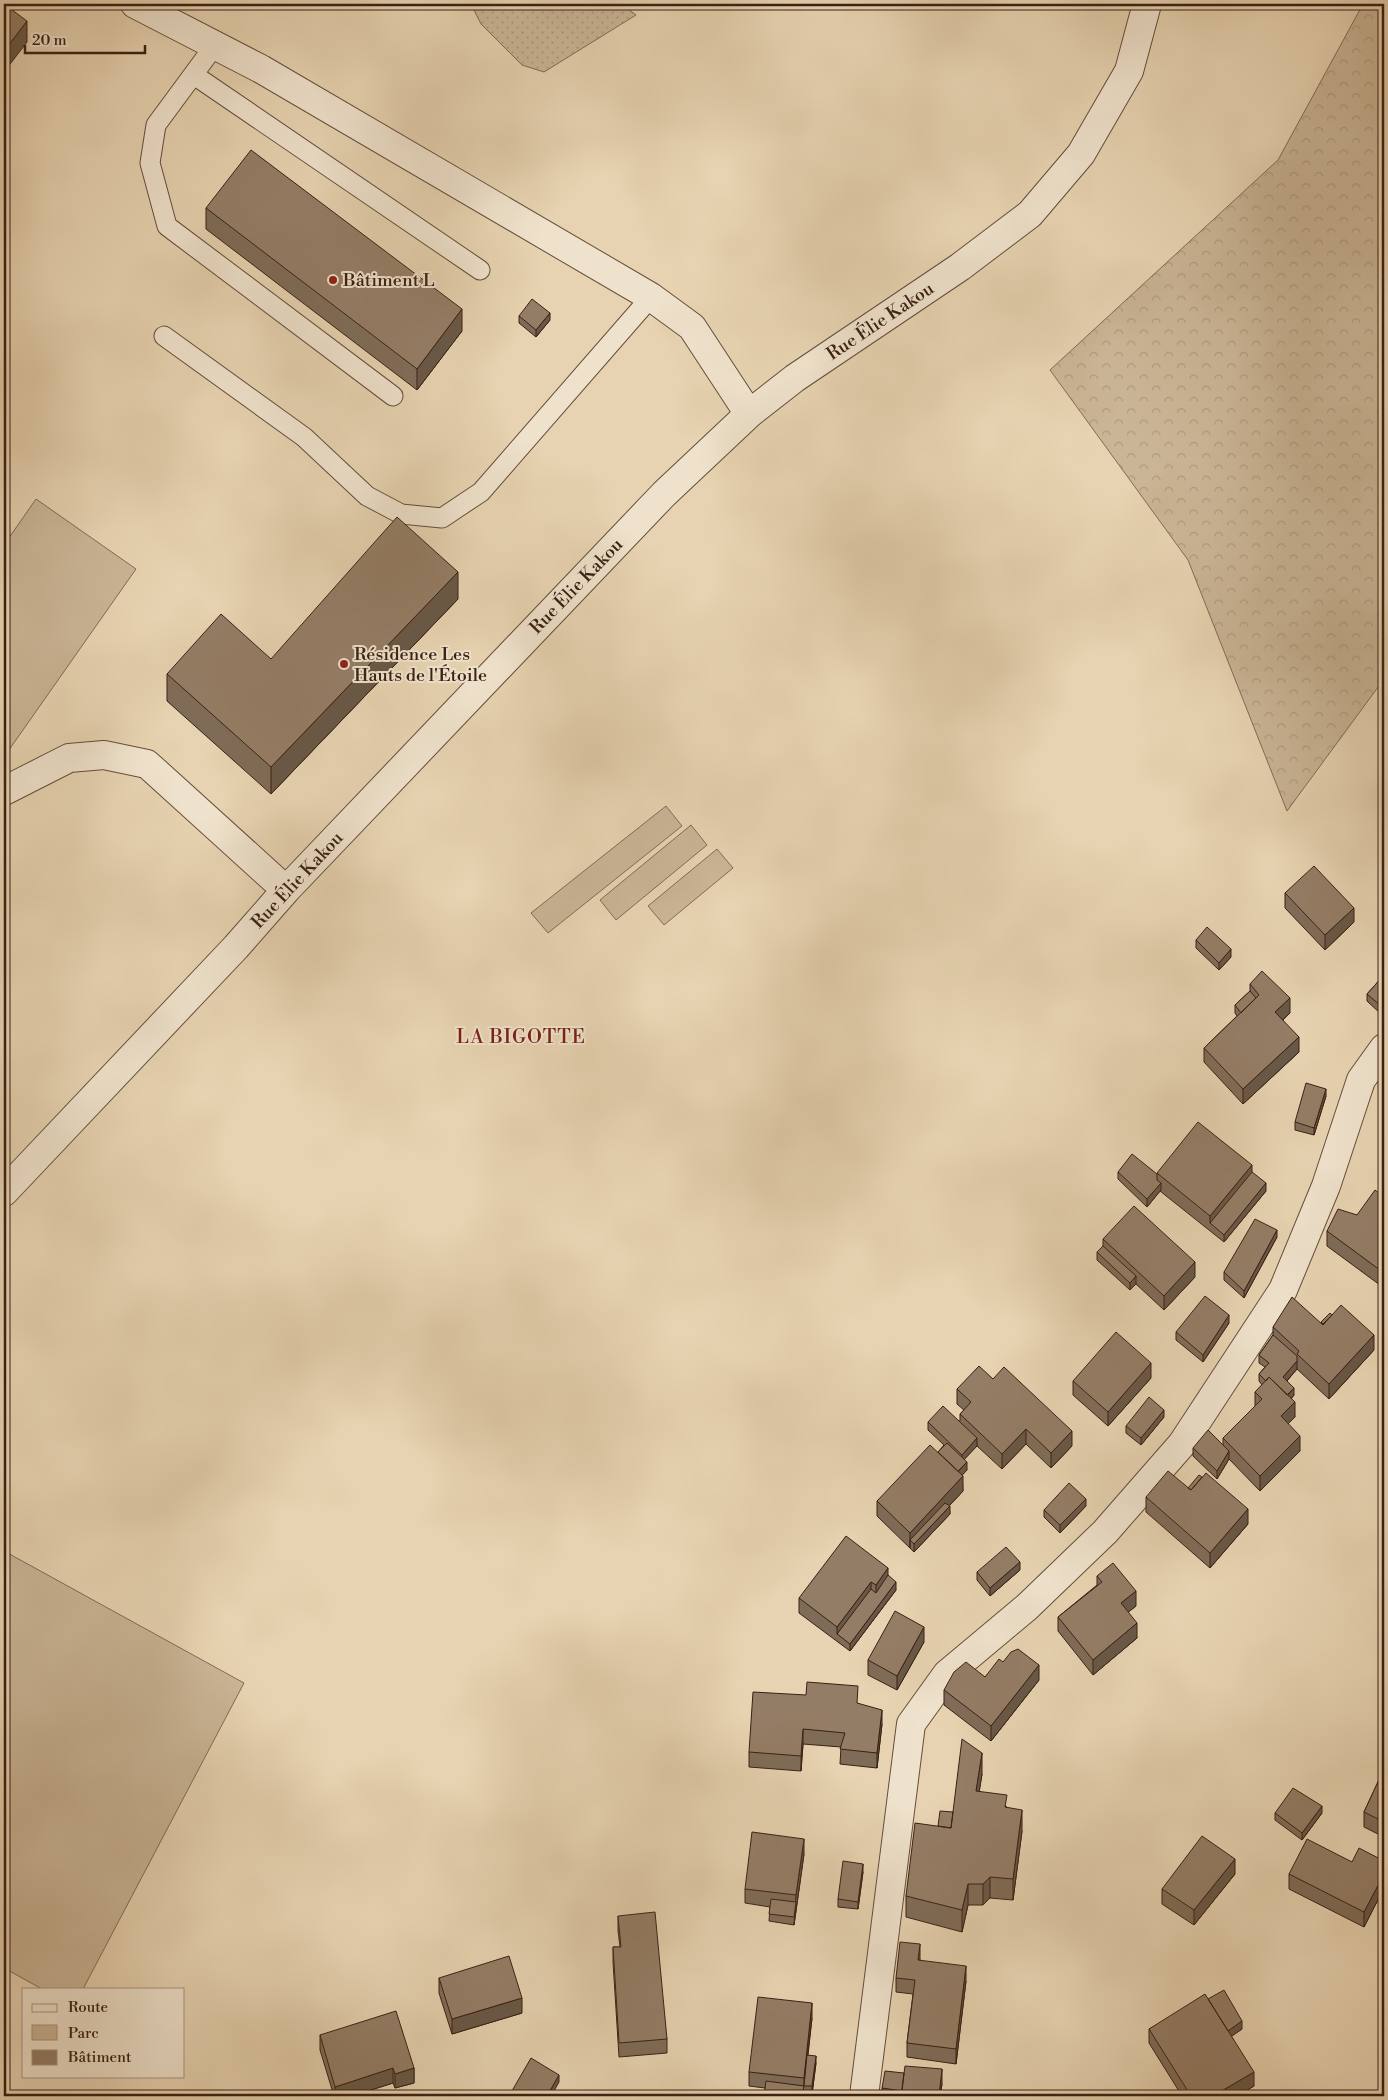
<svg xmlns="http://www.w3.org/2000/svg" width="1388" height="2100" viewBox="0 0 1388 2100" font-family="'Libre Bodoni',serif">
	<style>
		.green { fill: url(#green-dots); stroke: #826a55 }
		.forest { fill: url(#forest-crowns); stroke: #826a55 }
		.pitch { fill: #cab596; stroke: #826a55 }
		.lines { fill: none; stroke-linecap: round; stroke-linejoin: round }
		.lane-casing { stroke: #654d3b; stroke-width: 21 }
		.street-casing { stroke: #654d3b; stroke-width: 30 }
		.lane { stroke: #efe2cc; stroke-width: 19 }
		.street { stroke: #efe2cc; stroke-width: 28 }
		.wall { fill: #7f6c58; stroke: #3a2014 }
		.shaded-wall { fill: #685847; stroke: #3a2014 }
		.building { fill: #947d66; stroke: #3a2014 }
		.poi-dot { fill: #8f2418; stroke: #efe2cc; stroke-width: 2 }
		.labels { text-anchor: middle; stroke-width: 4; stroke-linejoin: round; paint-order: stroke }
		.poi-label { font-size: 18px; fill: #3a2014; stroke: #efe2cc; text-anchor: start }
		.street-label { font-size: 18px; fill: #3a2014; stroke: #efe2cc }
		.neighbourhood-label { font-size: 19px; letter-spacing: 1px; fill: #7a1f14; stroke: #efe2cc }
	</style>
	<defs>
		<pattern id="green-dots" width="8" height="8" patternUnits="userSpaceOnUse" patternTransform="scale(1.25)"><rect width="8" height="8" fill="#cab596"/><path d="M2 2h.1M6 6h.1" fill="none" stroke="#ae9b80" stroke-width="1.8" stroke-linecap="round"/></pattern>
		<pattern id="forest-crowns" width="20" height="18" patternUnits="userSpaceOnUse" patternTransform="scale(1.25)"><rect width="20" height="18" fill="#cab596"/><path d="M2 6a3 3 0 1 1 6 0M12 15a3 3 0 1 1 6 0" fill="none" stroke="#ae9b80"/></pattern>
	</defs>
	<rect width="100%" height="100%" fill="#e7d3b1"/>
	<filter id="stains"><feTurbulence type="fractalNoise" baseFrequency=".004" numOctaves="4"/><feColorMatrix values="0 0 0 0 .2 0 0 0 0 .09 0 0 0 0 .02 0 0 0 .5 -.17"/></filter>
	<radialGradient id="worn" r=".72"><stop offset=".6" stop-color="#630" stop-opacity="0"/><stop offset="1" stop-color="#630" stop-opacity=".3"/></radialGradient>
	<!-- green -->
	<path class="green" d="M471,4H621L636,15L544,72L522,65L481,24Z"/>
	<!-- forest -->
	<path class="forest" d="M1363,4H1384V679L1287,811L1188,560L1050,370L1278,160Z"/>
	<!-- pitch -->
	<path class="pitch" d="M36,499L136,569L4,757V545Z
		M666,806L682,826L548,933L531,913Z
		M691,825L707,845L616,920L600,900Z
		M717,849L733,868L664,925L648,906Z
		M4,1551L244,1683L83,1989H42L4,1968Z"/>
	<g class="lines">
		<!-- lane casing -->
		<g class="lane-casing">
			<path id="lane" d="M215,45L156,125L150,163L167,226L393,396
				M194,75L480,270
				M164,336L304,437L367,496L401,514L442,518L481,492L651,297"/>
		</g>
		<!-- street casing -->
		<g class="street-casing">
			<path id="street" d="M135,4L261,69L651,297L692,327L749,414
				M4,791L69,758L104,755L147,764L286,890
				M4,1192L236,947L286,890L664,494L749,414L795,378L960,267L1030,214L1081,154L1129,71L1147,4
				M864,2096L911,1724L947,1674L1027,1607L1105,1532L1182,1444L1283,1290L1326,1186L1361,1080L1384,1048"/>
		</g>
		<!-- lane -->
		<use href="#lane" class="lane"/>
		<!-- street -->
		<use href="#street" class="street"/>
	</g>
	<!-- wall -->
	<path class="wall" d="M206,208L462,331L417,390L206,229Z
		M519,316L550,320L536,337L519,323Z
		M458,599L271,794L167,701V674L271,659Z
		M1285,893L1354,922L1325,950L1285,908Z
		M1196,940L1231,957L1219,970L1196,948Z
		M1384,975V1010L1381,1014L1367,1001V994Z
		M1250,984L1290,1013L1283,1020L1299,1052L1243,1104L1204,1062V1048L1237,1016L1235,1013V1005L1250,991Z
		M1326,1096L1314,1135L1295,1130V1122Z
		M1118,1172L1157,1174V1173L1252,1172L1266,1191L1224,1242L1160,1191L1147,1207L1118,1179Z
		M1384,1197V1288L1327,1246V1231L1357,1215Z
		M1277,1237L1244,1298L1224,1280V1272Z
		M1103,1239L1195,1277L1164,1310L1136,1284L1130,1290L1097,1260V1252L1103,1246Z
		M1321,1322L1374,1350L1329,1399L1297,1369L1287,1381L1294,1395L1291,1399L1295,1417L1288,1424L1300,1451L1260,1491L1229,1459L1217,1479L1193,1456V1448L1223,1446V1438L1255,1406V1392L1262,1385L1259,1381V1374L1265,1367L1259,1363V1355L1273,1335V1327L1321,1324Z
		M1229,1323L1203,1362L1176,1340V1332Z
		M1151,1378L1108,1426L1073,1395V1381Z
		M993,1379L1072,1446L1051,1468L1026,1444L1002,1469L977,1446L964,1459L967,1470L962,1475L963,1491L949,1506L950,1514L914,1552L877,1516V1501L938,1452L944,1445L928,1430V1422L960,1421V1414L964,1410L957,1404V1389Z
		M1164,1417L1141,1445L1126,1433V1426Z
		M1188,1488L1248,1524L1210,1568L1146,1512V1497Z
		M1086,1506L1060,1533L1044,1517V1510Z
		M1020,1570L990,1596L977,1580V1572Z
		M888,1575L896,1590L850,1651L799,1613V1598Z
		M1097,1576L1136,1606L1128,1612L1137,1638L1093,1675L1058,1631V1617L1097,1585Z
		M924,1642L897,1690L868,1675V1660Z
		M1003,1662L1039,1680L991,1741L944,1705V1690L985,1677Z
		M858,1703L882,1724L877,1768L840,1764L841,1747L803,1744L801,1771L749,1767V1752Z
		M1384,1769V1837L1364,1827V1812Z
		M982,1774L979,1791L1007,1807L1022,1831L1013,1900L990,1898L983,1905H968L962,1932L906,1917V1896L938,1826L953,1812Z
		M1275,1813H1322L1302,1840L1275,1820Z
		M804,1854L794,1925L769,1921L770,1907L745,1903V1889Z
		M1384,1861V1888L1364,1927L1289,1889V1874Z
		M863,1872L858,1909L838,1907V1899Z
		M1235,1874L1194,1925L1162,1904V1889Z
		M618,1916L667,2039V2053L619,2057L613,1962V1947H620L618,1931Z
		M920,1960L966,1981L956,2064L907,2057V2043L913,1994L896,1992V1978Z
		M439,1978L522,2013L452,2034L439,1993Z
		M1208,1999L1242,2029L1231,2036L1254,2086L1237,2096H1182L1149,2043V2029Z
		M812,2018L808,2055L816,2063L812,2094L749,2086V2072Z
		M320,2035L414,2068V2083L395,2088L393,2083L352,2096H334L320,2050Z
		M942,2084L940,2096H882V2088Z"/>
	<!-- shaded-wall -->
	<path class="shaded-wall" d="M27,21V42L4,72V51Z
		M462,309V331L417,390V369Z
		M550,313V320L536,337V330Z
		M458,572V599L271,794V767Z
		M1354,908V922L1325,950V935Z
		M1231,949V957L1219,970V963Z
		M1290,998V1013L1275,1027V1012Z
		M1384,1003V1010L1381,1014V1006Z
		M1299,1037V1052L1243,1104V1089Z
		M1326,1089V1096L1314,1135V1128Z
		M1252,1165V1180L1210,1223V1216Z
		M1161,1183V1190L1147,1207V1199Z
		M1266,1183V1191L1224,1242V1235Z
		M1277,1230V1237L1244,1298V1291Z
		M1195,1262V1277L1164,1310V1296Z
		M1136,1276V1284L1130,1290V1283Z
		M1229,1315V1323L1203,1362V1355Z
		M1374,1335V1350L1329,1399V1384Z
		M1297,1361V1369L1283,1385V1377Z
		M1151,1363V1378L1108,1426V1412Z
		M1294,1388V1395L1284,1407V1399Z
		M1295,1402V1417L1281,1431V1416Z
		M1164,1410V1417L1141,1445V1438Z
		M1026,1429V1444L1002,1469V1454Z
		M1072,1431V1446L1051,1468V1453Z
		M1300,1436V1451L1260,1491V1476Z
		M977,1438V1446L962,1462V1455Z
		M1229,1451V1459L1217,1479V1471Z
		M967,1462V1470L955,1483V1475Z
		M963,1476V1491L914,1544L910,1540V1548V1533Z
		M1086,1499V1506L1060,1533V1525Z
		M950,1506V1514L914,1552V1544Z
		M1248,1509V1524L1210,1568V1553Z
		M1020,1562V1570L990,1596V1588Z
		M888,1568V1583L876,1600V1585Z
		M871,1582V1596L837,1634V1627Z
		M896,1582V1590L850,1651V1644Z
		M1136,1591V1606L1121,1618V1603Z
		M1137,1623V1638L1093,1675V1660Z
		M924,1627V1642L897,1690V1676Z
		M1039,1665V1680L991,1741V1726Z
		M882,1710V1724L877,1768V1753Z
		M803,1729V1744L801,1771V1756Z
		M982,1753V1774L976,1813V1791Z
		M1322,1806V1813L1302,1840V1833Z
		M1022,1810V1831L1013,1900V1879Z
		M804,1839V1854L794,1925L796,1895Z
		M1235,1859V1874L1194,1925V1910Z
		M863,1864V1872L858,1909V1902Z
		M1384,1874V1888L1364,1927V1912Z
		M990,1877V1898L983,1905V1884Z
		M968,1884V1905L962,1932V1910Z
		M920,1944V1959L918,1974V1960Z
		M966,1966V1981L956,2064V2049Z
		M522,1998V2013L452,2034V2019Z
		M812,2003V2018L804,2086V2078Z
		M1242,2021V2029L1225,2041V2033Z
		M816,2056V2063L812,2094V2086Z
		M393,2068V2083L352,2096H335V2087Z
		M414,2068V2083L395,2088V2074Z
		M942,2069V2084L940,2096H939Z
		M1254,2072V2086L1237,2096H1213Z
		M559,2075V2082L551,2096H547Z"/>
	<!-- building -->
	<path class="building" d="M4,4L27,21L4,51Z
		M251,150L462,309L417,369L206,208Z
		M532,299L550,313L536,330L519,316Z
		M397,517L458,572L271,767L167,674L221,614L271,659Z
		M1314,866L1354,908L1325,935L1285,893Z
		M1207,927L1231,949L1219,963L1196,940Z
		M1262,971L1290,998L1275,1012L1299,1037L1243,1089L1204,1048L1259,995L1250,984Z
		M1384,975V1003L1381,1006L1367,994Z
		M1250,991L1256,998L1241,1013L1235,1005Z
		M1306,1083L1326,1089L1314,1128L1295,1122Z
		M1198,1122L1252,1165L1210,1216L1157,1173Z
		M1132,1154L1157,1174V1180L1161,1183L1147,1199L1118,1172Z
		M1252,1172L1266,1183L1224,1235L1210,1223Z
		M1375,1190L1384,1197V1273L1327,1231L1338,1209L1357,1215Z
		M1134,1206L1195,1262L1164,1296L1103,1239Z
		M1255,1219L1277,1230L1244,1291L1224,1272Z
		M1103,1246L1136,1276L1130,1283L1097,1252Z
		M1205,1296L1229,1315L1203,1355L1176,1332Z
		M1292,1297L1323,1325L1341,1305L1374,1335L1329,1384L1297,1354L1299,1351L1273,1327Z
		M1330,1313L1332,1315L1323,1324L1321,1322Z
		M1116,1332L1151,1363L1108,1412L1073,1381Z
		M1273,1335L1297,1356V1361L1283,1377L1294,1388L1287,1395L1269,1377L1266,1381L1259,1374L1269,1363L1259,1355Z
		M979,1366L993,1379L1004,1367L1072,1431L1051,1453L1026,1429L1002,1454L960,1414L971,1402L957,1389Z
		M1269,1377L1295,1402L1281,1416L1300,1436L1260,1476L1223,1438L1262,1399L1255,1392Z
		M1149,1397L1164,1410L1141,1438L1126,1426Z
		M943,1406L977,1438L962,1455L928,1422Z
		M1208,1430L1229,1451L1217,1471L1193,1448Z
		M947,1443L967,1462L958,1471L938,1452Z
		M930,1445L963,1476L910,1533L877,1501Z
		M1168,1471L1191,1490L1206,1473L1248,1509L1210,1553L1146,1497Z
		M1199,1475L1202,1477L1191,1490L1188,1488Z
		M1069,1483L1086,1499L1060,1525L1044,1510Z
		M945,1503L950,1506L914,1544L910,1540Z
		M846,1536L888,1568L876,1585L871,1582L837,1627L799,1598Z
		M1006,1547L1020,1562L990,1588L977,1572Z
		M1113,1563L1136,1591L1121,1603L1137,1623L1093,1660L1058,1617L1102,1582L1097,1576Z
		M888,1575L896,1582L850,1644L837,1634L871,1589L876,1593Z
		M895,1611L924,1627L897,1676L868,1660Z
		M1018,1649L1039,1665L991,1726L944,1690L954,1672L966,1662L985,1677L999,1659L1003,1662L1011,1652Z
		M807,1682L858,1686L857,1703L882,1710L877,1753L840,1749L845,1733L803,1729L801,1756L749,1752L753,1692L806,1695Z
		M962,1739L982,1753L976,1791L1007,1795L1005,1807L1022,1810L1013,1879L990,1877L983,1884H968L962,1910L906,1896L915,1823L951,1828Z
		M1384,1769V1822L1364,1812Z
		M1293,1788L1322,1806L1302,1833L1275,1813Z
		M940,1811L953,1812L951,1828L938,1826Z
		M752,1832L804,1839L796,1895L745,1889Z
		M1202,1836L1235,1859L1194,1910L1162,1889Z
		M1307,1839L1352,1862L1359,1848L1384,1861V1874L1364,1912L1289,1874Z
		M843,1861L863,1864L858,1902L838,1899Z
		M771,1899L796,1902L794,1917L769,1914Z
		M655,1912L667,2039L619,2043L613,1947H621L618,1916Z
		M900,1942L920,1944L918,1960L966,1966L956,2049L907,2043L915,1980L896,1978Z
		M509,1956L522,1998L452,2019L439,1978Z
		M1224,1990L1242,2021L1228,2031L1208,1999Z
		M1205,1994L1254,2072L1213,2096H1191L1149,2029Z
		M758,1997L812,2003L804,2078L749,2072Z
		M396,2011L414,2068L395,2074L393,2068L335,2087L320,2035Z
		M807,2055L816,2056L812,2086H804L802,2096H764L766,2081L804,2086Z
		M531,2058L559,2075L547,2096H509Z
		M905,2066L942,2069L939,2096H901Z
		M885,2071L904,2073L902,2091L882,2088Z"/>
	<!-- markers -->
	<g class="poi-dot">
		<circle cx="333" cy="280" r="5"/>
		<circle cx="344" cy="664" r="5"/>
	</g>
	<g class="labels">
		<!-- poi labels -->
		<g class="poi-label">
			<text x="343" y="286">Bâtiment L</text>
			<text x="354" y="660">Résidence Les<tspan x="354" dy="21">Hauts de l'Étoile</tspan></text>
		</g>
		<!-- street labels -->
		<g class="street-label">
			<text transform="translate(880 321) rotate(-34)" y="6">Rue Élie Kakou</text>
			<text transform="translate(576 586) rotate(-46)" y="6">Rue Élie Kakou</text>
			<text transform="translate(297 880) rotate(-47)" y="6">Rue Élie Kakou</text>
		</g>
		<!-- neighbourhood labels -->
		<g class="neighbourhood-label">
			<text x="521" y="1043">LA BIGOTTE</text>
		</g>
	</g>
	<!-- margin -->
	<rect width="1388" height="2100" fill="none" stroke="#e7d3b1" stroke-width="20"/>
	<rect x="5" y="5" width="1378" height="2090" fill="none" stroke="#3a2014" stroke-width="2.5"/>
	<rect x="10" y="10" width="1368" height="2080" fill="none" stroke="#3a2014"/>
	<!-- legend -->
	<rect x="22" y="1988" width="162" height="90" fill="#efe2cc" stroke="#a79482"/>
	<rect x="32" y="2004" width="25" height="8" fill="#efe2cc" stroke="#a79482"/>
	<text x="68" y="2012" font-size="15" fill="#3a2014">Route</text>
	<rect x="32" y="2025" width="25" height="15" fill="#cab596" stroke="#a79482"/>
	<text x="68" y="2038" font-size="15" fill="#3a2014">Parc</text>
	<rect x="32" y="2050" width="25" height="15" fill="#947d66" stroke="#a79482"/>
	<text x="68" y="2062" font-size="15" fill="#3a2014">Bâtiment</text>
	<!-- scale -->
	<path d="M25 45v8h120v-8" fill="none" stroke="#3a2014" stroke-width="2.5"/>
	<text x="32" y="45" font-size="15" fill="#3a2014" stroke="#efe2cc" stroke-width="4" paint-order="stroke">20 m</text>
	<rect width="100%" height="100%" filter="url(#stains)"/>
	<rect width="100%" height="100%" fill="url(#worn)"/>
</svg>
